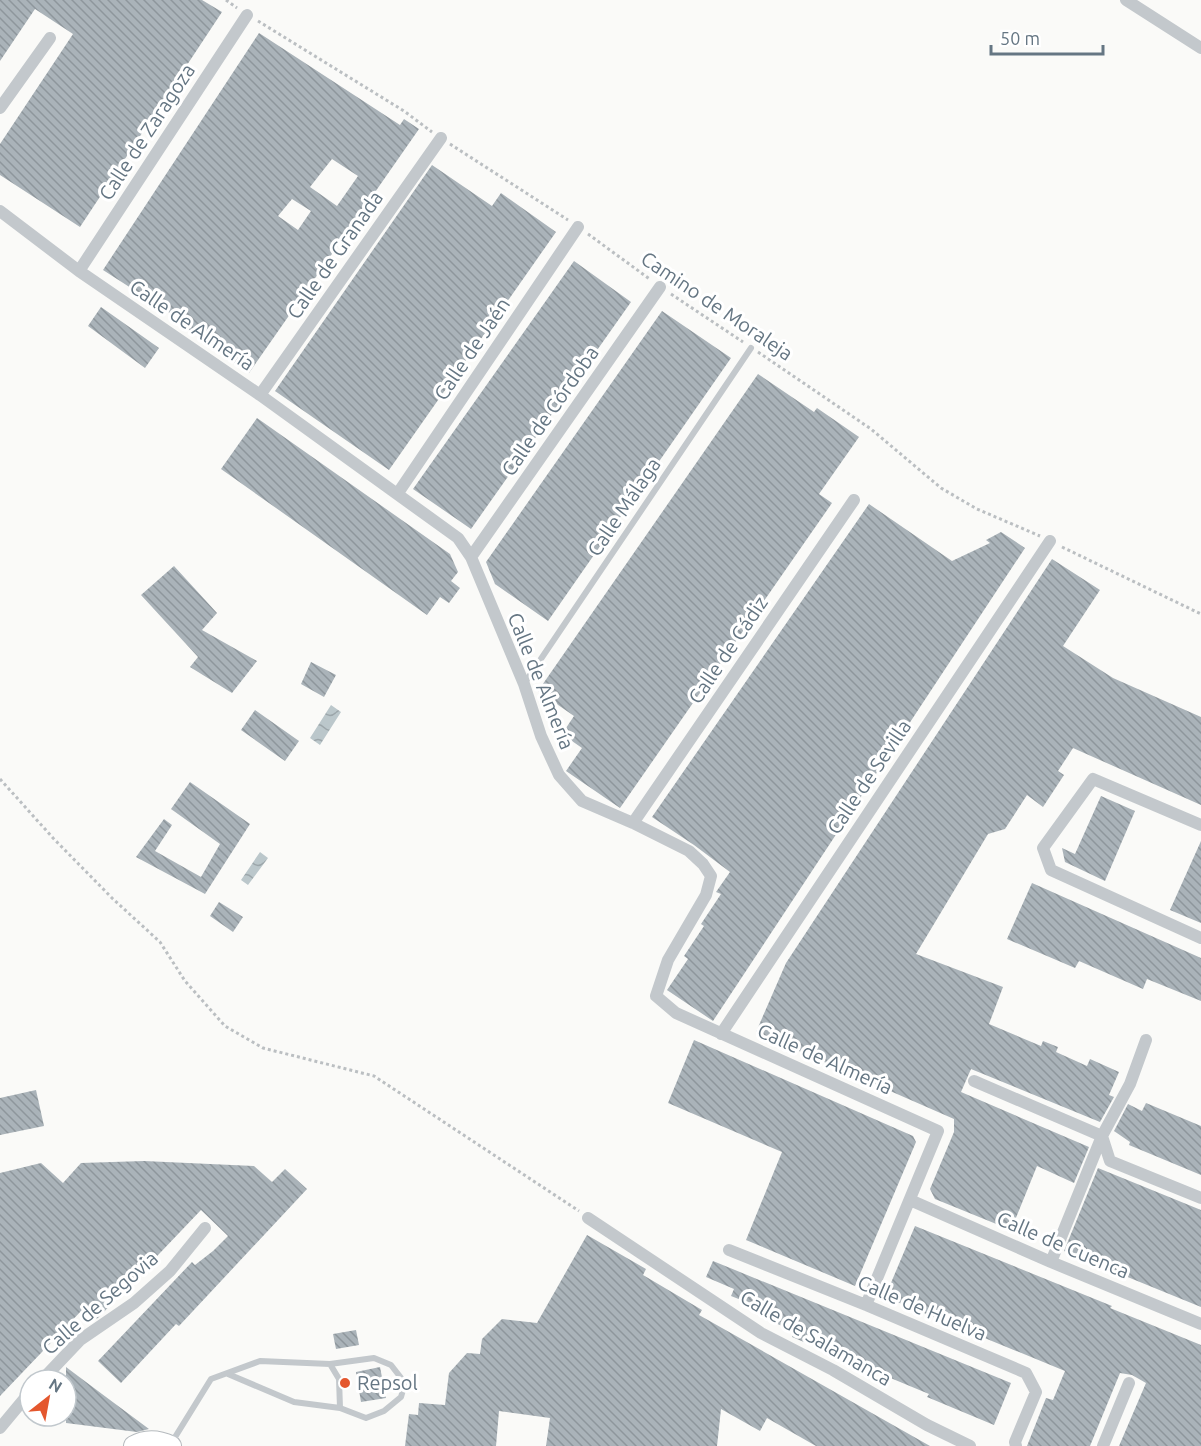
<svg xmlns="http://www.w3.org/2000/svg" width="1201" height="1446" viewBox="0 0 1201 1446" font-family="Ubuntu,sans-serif">
	<style>
		.water { fill: url(#water-waves) }
		.building { fill: url(#building-back-hatch); fill-rule: evenodd }
		.lines { fill: none; stroke-linecap: round; stroke-linejoin: round }
		.primary-casing { stroke: #b5babe; stroke-width: 22 }
		.path { stroke: #bbbfc2; stroke-width: 3; stroke-dasharray: 3 3; stroke-linecap: butt }
		.lane { stroke: #c3c8cc; stroke-width: 6 }
		.street { stroke: #c3c8cc; stroke-width: 12 }
		.primary { stroke: #fff; stroke-width: 20 }
		.poi-dot { fill: #e4572e; stroke: #fff; stroke-width: 2 }
		.labels { text-anchor: middle; stroke-width: 6; stroke-linejoin: round; paint-order: stroke }
		.street-label { font-size: 20px; fill: #657683; stroke: #fff }
		.poi-label { font-size: 20px; fill: #657683; stroke: #fff; text-anchor: start }
	</style>
	<defs>
		<pattern id="water-waves" width="16" height="10" patternUnits="userSpaceOnUse" patternTransform="scale(1.5)"><rect width="16" height="10" fill="#bbc7cb"/><path d="M0 5q4-4 8 0t8 0" fill="none" stroke="#9ca6aa"/></pattern>
		<pattern id="building-back-hatch" width="6" height="6" patternUnits="userSpaceOnUse" patternTransform="scale(1.5)"><rect width="6" height="6" fill="#aab3b9"/><path d="M-1 5l2 2M0 0l6 6M5-1l2 2" fill="none" stroke="#8e969c"/></pattern>
	</defs>
	<rect width="100%" height="100%" fill="#fafaf8"/>
	<!-- water -->
	<path class="water" d="M331,705L341,712L320,745L310,738Z
		M260,852L268,858L248,885L241,880Z"/>
	<!-- building -->
	<path class="building" d="M0,0H202L222,12L80,227L0,175V144L73,34L35,9L0,61Z
		M259,33L400,125L404,119L419,129L249,373L188,329L190,326L103,270ZM332,159L358,176L337,206L310,187ZM292,199L311,211L298,230L278,216Z
		M432,165L492,206L501,193L556,232L389,470L275,391Z
		M574,261L631,302L471,529L413,489Z
		M101,307L159,348L145,368L88,326Z
		M662,311L731,358L548,621L495,584L486,562Z
		M758,374L814,412L817,408L859,437L819,494L832,503L620,808L566,771L582,748L562,734L574,716L538,691Z
		M257,418L450,554L458,572L451,581L460,588L449,603L440,597L427,615L221,469Z
		M869,504L952,561L990,543L986,540L1001,532L1025,548L713,1021L667,990L688,959L684,956L704,926L701,924L721,894L716,892L730,872L694,845L652,817Z
		M1052,559L1100,590L1063,646L1113,678L1201,717V805L1073,748L1058,771L1064,775L1043,807L1027,795L1005,829L988,834L916,954L1003,987L989,1024L1041,1046L1043,1041L1058,1047L1056,1052L1087,1066L1090,1059L1119,1072L1109,1095L1114,1097L1100,1122L971,1069L961,1092L1089,1147L1074,1183L1037,1166L1011,1230L935,1199L930,1189L954,1132V1119L756,1032L786,963Z
		M174,566L217,613L202,630L257,661L232,693L190,667L198,657L141,595Z
		M311,662L336,675L324,697L301,684Z
		M255,710L299,741L285,761L241,730Z
		M190,782L250,824L205,894L136,857L164,819L172,825L155,851L201,877L220,844L171,809Z
		M1101,796L1135,811L1105,881L1065,862L1062,848L1075,854Z
		M1201,841V923L1170,910Z
		M1032,883L1201,958V1001L1147,979L1143,989L1079,961L1075,968L1007,939Z
		M219,902L243,917L233,932L210,916Z
		M694,1040L913,1136L916,1142L855,1286L746,1240L782,1152L668,1103Z
		M36,1090L44,1126L0,1135V1098Z
		M1146,1103L1201,1126V1175L1129,1145L1130,1142L1114,1131L1128,1104L1142,1111Z
		M144,1161L254,1166L272,1182L285,1169L307,1189L179,1326L176,1324L121,1383L98,1361L192,1262L195,1265L213,1251L228,1236L201,1210L98,1318L94,1320L83,1309L0,1396V1173L41,1163L63,1183L81,1163Z
		M1098,1168L1201,1210V1307L1064,1251Z
		M915,1226L1112,1306L1110,1308L1201,1345V1446H1119L1146,1383L1132,1375L1120,1373L1090,1446H1027L1046,1398L1053,1400L1065,1371L885,1297Z
		M587,1235L646,1269L643,1275L702,1310L699,1315L930,1446H816L767,1418L760,1431L721,1409L717,1446H546L550,1418L499,1411L496,1446H405L409,1414L418,1415L419,1403L445,1405L449,1373L467,1353L480,1354L482,1339L502,1319L537,1323Z
		M713,1261L1011,1383L994,1425L927,1397L929,1394L792,1337L794,1331L761,1317L764,1309L731,1296L734,1289L706,1277Z
		M356,1330L359,1345L336,1349L333,1334Z
		M66,1367L102,1394L149,1429L137,1432L66,1423Z
		M380,1367L386,1398L361,1402L356,1372Z"/>
	<g class="lines">
		<!-- primary casing -->
		<g class="primary-casing">
			<path id="primary" d="M134,1446C146,1439 158,1440 171,1446"/>
		</g>
		<!-- path -->
		<path class="path" d="M226,0L237,8
			M258,21L404,111L432,132
			M450,144L568,220
			M588,234L651,280
			M671,294L743,342
			M758,352L871,429L941,488L977,509L1040,536
			M1062,547L1201,614
			M0,779L53,838L112,898L160,942L185,981L225,1026L263,1048L374,1076L579,1211"/>
		<!-- lane -->
		<path class="lane" d="M524,684L751,348
			M330,1364L374,1358L391,1365L405,1383L401,1397L384,1411L366,1418L340,1408
			M172,1442L211,1379L260,1361L330,1364L339,1379L340,1408L294,1402L228,1374"/>
		<!-- street -->
		<path class="street" d="M1126,0L1201,48
			M0,108L50,38
			M0,211L79,271L260,395L458,538L471,557L524,684L541,736L559,775L582,801L633,823L689,851L703,864L711,876L706,895L668,960L656,996L676,1013L938,1131L866,1305
			M79,271L247,15
			M260,395L441,138
			M398,493L578,227
			M471,557L660,287
			M633,823L854,500
			M1201,825L1093,779L1043,848L1051,870L1201,938
			M721,1034L1050,541
			M974,1081L1102,1136L1110,1161L1201,1198
			M910,1200L1051,1262L1201,1324
			M588,1218L761,1333L833,1370L927,1425L970,1446
			M729,1250L866,1305L1026,1373L1036,1392L1015,1442L1016,1446
			M1051,1262L1102,1136L1130,1084L1146,1040
			M42,1380L80,1340L134,1303L170,1271L205,1228
			M0,1428L30,1392
			M1103,1446L1129,1383"/>
		<!-- primary -->
		<use href="#primary" class="primary"/>
	</g>
	<!-- markers -->
	<circle class="poi-dot" cx="345" cy="1383" r="6"/>
	<g class="labels">
		<!-- street labels -->
		<g class="street-label">
			<text transform="translate(147 132) rotate(-57)" y="7">Calle de Zaragoza</text>
			<text transform="translate(335 255) rotate(-55)" y="7">Calle de Granada</text>
			<text transform="translate(717 306) rotate(34)" y="7">Camino de Moraleja</text>
			<text transform="translate(192 325) rotate(34)" y="7">Calle de Almería</text>
			<text transform="translate(472 349) rotate(-56)" y="7">Calle de Jaén</text>
			<text transform="translate(550 411) rotate(-55)" y="7">Calle de Córdoba</text>
			<text transform="translate(624 507) rotate(-56)" y="7">Calle Málaga</text>
			<text transform="translate(728 650) rotate(-56)" y="7">Calle de Cádiz</text>
			<text transform="translate(541 681) rotate(68)" y="7">Calle de Almería</text>
			<text transform="translate(869 777) rotate(-56)" y="7">Calle de Sevilla</text>
			<text transform="translate(825 1059) rotate(24)" y="7">Calle de Almería</text>
			<text transform="translate(1063 1245) rotate(23)" y="7">Calle de Cuenca</text>
			<text transform="translate(100 1303) rotate(-41)" y="7">Calle de Segovia</text>
			<text transform="translate(922 1308) rotate(23)" y="7">Calle de Huelva</text>
			<text transform="translate(816 1338) rotate(30)" y="7">Calle de Salamanca</text>
		</g>
		<!-- poi labels -->
		<g class="poi-label">
			<text x="357" y="1390">Repsol</text>
		</g>
	</g>
	<!-- north arrow -->
	<g transform="translate(48 1398) rotate(31)"><circle r="28" fill="#ffffff" stroke="#c1c8cd" stroke-width="1.5"/>
	<path d="M0-4.5L10 22L0 15L-10 22Z" fill="#e4572e"/>
	<text y="-9" font-size="16" font-weight="bold" text-anchor="middle" fill="#657683">N</text>
	</g>
	<!-- scale -->
	<path d="M991 45v9h112v-9" fill="none" stroke="#657683" stroke-width="3"/>
	<text x="1000" y="45" font-size="18" fill="#657683" stroke="#ffffff" stroke-width="4.5" paint-order="stroke">50 m</text>
</svg>
